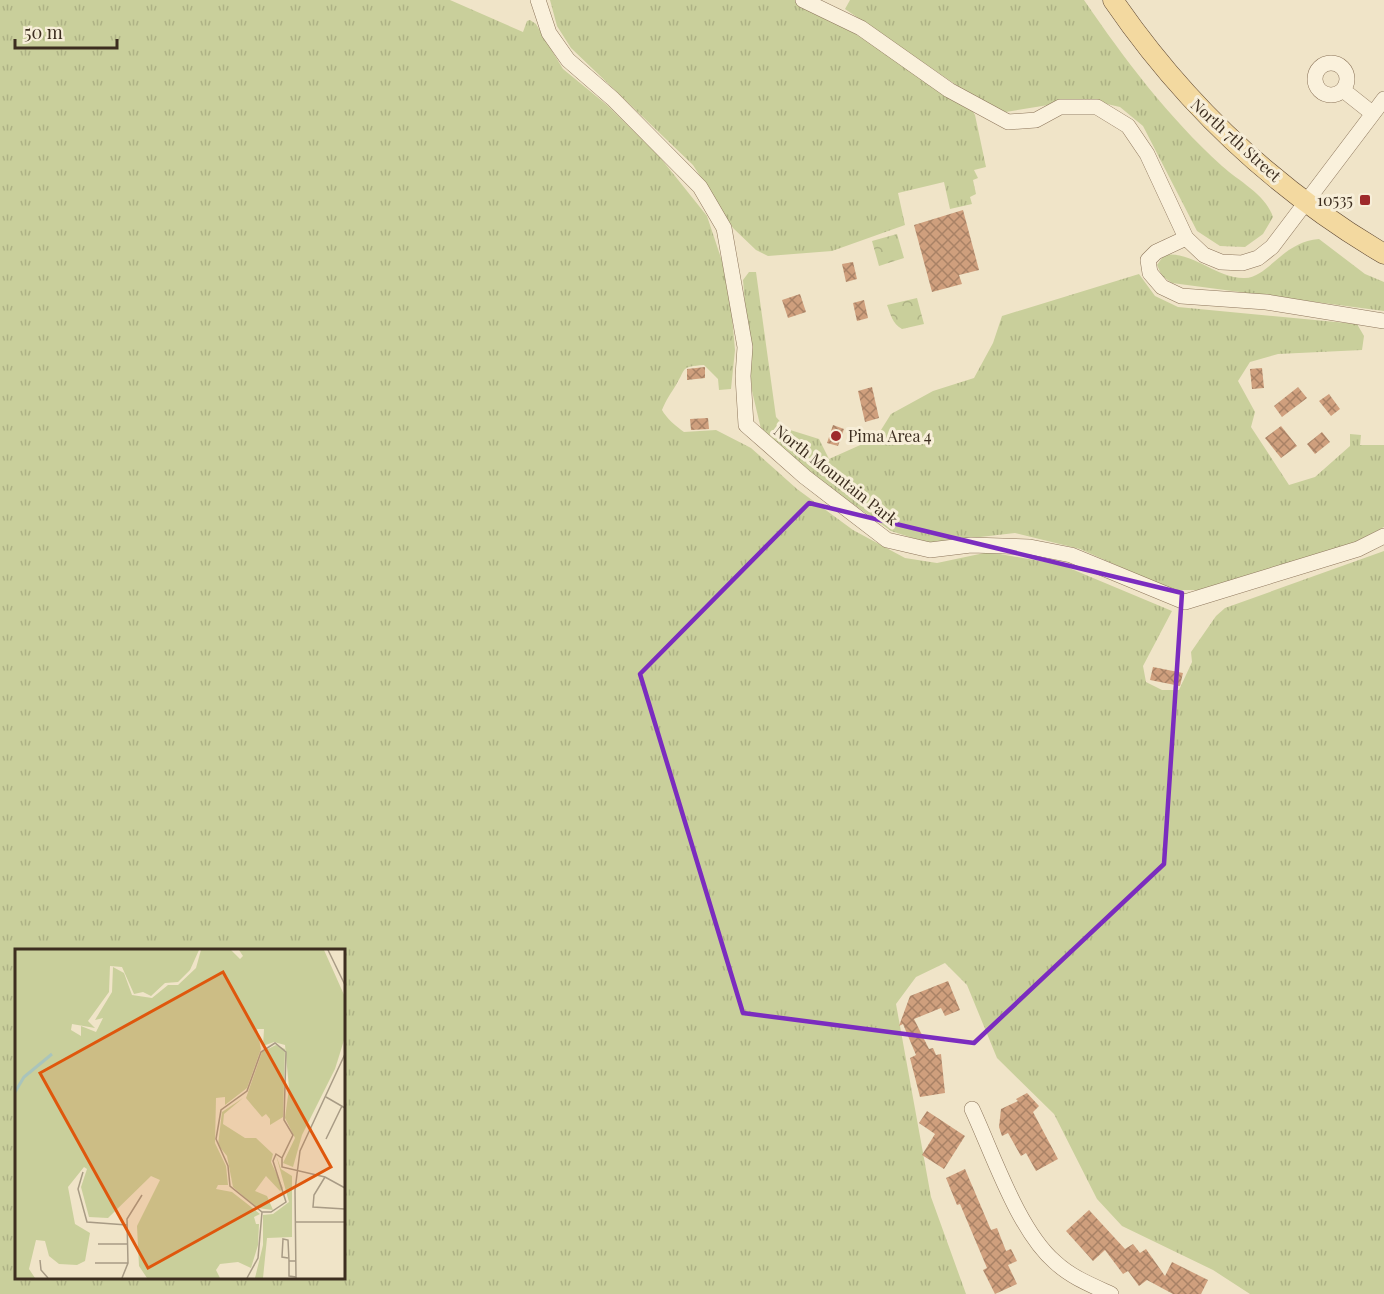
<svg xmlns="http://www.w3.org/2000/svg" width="1384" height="1294" viewBox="0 0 1384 1294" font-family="'Playfair Display',serif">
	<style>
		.grass { fill: url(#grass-tufts); fill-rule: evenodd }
		.park { fill: url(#park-crowns) }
		.building { fill: url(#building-cross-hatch) }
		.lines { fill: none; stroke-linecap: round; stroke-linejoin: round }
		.minor-casing { stroke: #8d765c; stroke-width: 16 }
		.major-casing { stroke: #5b4430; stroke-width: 21 }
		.minor { stroke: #faf1dc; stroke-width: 15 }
		.major { stroke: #f3d9a0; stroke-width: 20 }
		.marked { fill: none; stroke: #7b2cbf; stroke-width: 4.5; stroke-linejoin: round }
		.poi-dot { fill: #9e2a2b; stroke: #f7eed8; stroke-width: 2 }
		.labels { text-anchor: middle; stroke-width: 6; stroke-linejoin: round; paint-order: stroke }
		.street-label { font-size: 16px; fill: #3d2e20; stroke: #f7eed8 }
		.poi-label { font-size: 16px; fill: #3d2e20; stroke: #f7eed8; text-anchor: end }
		.inset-river { fill: none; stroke: #a9c4bc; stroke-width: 3 }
		.inset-road { fill: none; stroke: #a89b85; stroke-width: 1.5 }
		.view { fill: #df570d; fill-opacity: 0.15; stroke: #df570d; stroke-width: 3 }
		.inset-edge { fill: none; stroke: #3d2e20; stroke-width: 3 }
	</style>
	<defs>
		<pattern id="grass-tufts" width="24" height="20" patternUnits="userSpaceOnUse" patternTransform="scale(1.5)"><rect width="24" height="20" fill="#c9cf9b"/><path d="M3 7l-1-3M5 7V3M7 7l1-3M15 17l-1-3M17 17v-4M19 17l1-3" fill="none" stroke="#aeb285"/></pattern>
		<pattern id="park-crowns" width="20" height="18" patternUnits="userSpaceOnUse" patternTransform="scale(1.5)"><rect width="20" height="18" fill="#c9cf9b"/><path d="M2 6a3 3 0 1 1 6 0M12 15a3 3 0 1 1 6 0" fill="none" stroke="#aeb285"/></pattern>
		<pattern id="building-cross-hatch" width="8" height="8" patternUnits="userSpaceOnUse" patternTransform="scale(1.5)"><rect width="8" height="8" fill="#cf9f7d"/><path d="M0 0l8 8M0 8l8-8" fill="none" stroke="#a98266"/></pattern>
	</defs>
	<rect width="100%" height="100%" fill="#f0e4c8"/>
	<!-- grass -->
	<path class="grass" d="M0,0H450L523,32L527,21L530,20L536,24L563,69L607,105L659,156L707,216L729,282L735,350L731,389L719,390L718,379L704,365C680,367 687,367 676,385C671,393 666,400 662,410C666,418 677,427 684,432L716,430L751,448L797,489L853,530L905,558L937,563L989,552L1062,565L1172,611L1143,666L1146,682L1162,690H1179L1192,662L1191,652L1216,616L1225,608L1384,551V1294H1250L1213,1270L1122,1226L1097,1199L1054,1114L997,1058L967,985L945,963L916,977L896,1004L931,1197L966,1294H0ZM16,950H344V1278H16Z
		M550,0H795L843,26L971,108L975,115L986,167L974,170L978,178L973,180L976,194L970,197L972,204L950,209L944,182L898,193L905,225L832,251L768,256L756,250L733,228L693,165L571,48L557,26Z
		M850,0H1084C1125,60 1168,117 1222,166C1240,182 1266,195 1273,217L1263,234L1245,247L1220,246L1197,231L1143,126L1120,107L1085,99L1006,112L984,104L845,9Z
		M1319,239L1365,274L1384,282V311L1172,283L1162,276L1157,265L1164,255C1194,251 1216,279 1245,278C1269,277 1282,242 1319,239Z
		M749,272H756L776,417L787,429L819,439L829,459L876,438L891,414L933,391L974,378L993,343L1002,316L1139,274L1155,296L1178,307L1357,324L1364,336L1362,350L1278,354L1250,362L1238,381L1255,412L1251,427L1289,485L1315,477L1350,446V434L1361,435L1360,445H1384V527L1349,545L1202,590H1172L1080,549L1015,533L928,543L891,531L800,466L761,429L752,391L743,280Z"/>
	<!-- park -->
	<path class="park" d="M897,234L904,258L879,266L872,241Z
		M917,298L924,324L902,329C892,323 891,315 887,305Z"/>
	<!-- building -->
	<path class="building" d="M963,210L979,270L959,275L962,284L932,292L914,225Z
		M853,262L857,279L846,282L842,264Z
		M800,294L806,312L788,318L782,300Z
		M864,300L868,318L857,321L853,303Z
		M705,367V378L687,380V369Z
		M1262,368L1264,388L1252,389L1250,369Z
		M872,387L879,418L865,422L858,391Z
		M1298,387L1307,398L1282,417L1274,406Z
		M1329,394L1340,409L1331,416L1319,401Z
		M708,418L709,429L691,430L690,419Z
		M833,425L844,429L838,446L827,443Z
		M1281,426L1297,446L1281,458L1265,438Z
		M1322,432L1330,442L1315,454L1307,444Z
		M1153,667L1183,673L1180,686L1150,680Z
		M948,981L960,1010L945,1016L941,1008L914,1019L929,1049L933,1048L936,1055L941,1054L945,1093L920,1097L910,1058L916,1055L903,1024L899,1026L910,996Z
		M1027,1093L1039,1106L1033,1112L1058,1159L1036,1171L1026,1153L1021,1156L1008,1133L1002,1136L999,1127L1001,1109L1018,1101L1016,1099Z
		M927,1111L965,1136L944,1169L922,1155L935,1134L919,1123Z
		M965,1169L991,1230L997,1228L1006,1251L1011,1249L1017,1261L1008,1265L1017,1284L995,1294L983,1270L987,1268L960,1204L957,1205L946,1178Z
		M1089,1210L1125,1249L1133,1244L1140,1253L1146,1249L1165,1276L1172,1262L1208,1280L1201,1294H1173L1147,1280L1139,1286L1128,1271L1123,1274L1105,1250L1093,1261L1066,1231Z"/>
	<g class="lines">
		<!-- minor casing -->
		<g class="minor-casing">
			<path id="minor" d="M538,0L549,33L568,60L613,99L700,187L724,228L745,347L743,376L746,425L805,477L887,540L930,550L971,545L1030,547L1071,555L1185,602L1358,549L1384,536
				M803,0L861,28L949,90L1008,122L1036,120L1060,107H1097L1128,126L1147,154L1186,238L1204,255L1221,262L1242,263L1258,258L1272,247L1384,99
				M1315 79a16 16 0 1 1 32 0a16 16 0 1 1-32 0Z
				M1343,90L1372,113
				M1186,238L1156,252L1148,260L1150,273L1162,287L1181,296L1266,302L1384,321
				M972,1109C993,1154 1018,1230 1055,1262C1071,1277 1091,1285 1111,1294"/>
		</g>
		<!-- major casing -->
		<g class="major-casing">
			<path id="major" d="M1113,0C1185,105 1274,189 1384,254"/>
		</g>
		<!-- minor -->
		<use href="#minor" class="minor"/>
		<!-- major -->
		<use href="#major" class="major"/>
	</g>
	<!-- marked area -->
	<path class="marked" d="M809,503L1182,593L1164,864L974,1043L743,1013L640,674Z"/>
	<!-- markers -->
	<g class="poi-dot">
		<rect x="1359" y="194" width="12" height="12" rx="3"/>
		<circle cx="836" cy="436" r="6"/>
	</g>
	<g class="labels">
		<!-- street labels -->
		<g class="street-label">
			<text transform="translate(1236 140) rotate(42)" y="6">North 7th Street</text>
			<text transform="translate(836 475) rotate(38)" y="6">North Mountain Park</text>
		</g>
		<!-- poi labels -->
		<g class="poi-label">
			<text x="1353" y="206">10535</text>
			<text x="848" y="442" text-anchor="start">Pima Area 4</text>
		</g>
	</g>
	<!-- overview -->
	<g transform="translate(15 949)">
		<rect width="330" height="330" fill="#f0e4c8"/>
		<path d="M0,1H184L175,21L163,33L150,34L136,47L128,43L119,45L107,18L95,17L94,43L73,72L80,79L57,75L56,81L66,87V77L81,83L88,69L80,71L97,43L98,18L109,24L117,46L137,49L153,36H163L181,19L186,1H216L225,10L228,7L224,1H309L330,48V88L320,120L287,186L278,218L268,214L280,189L270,169L274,139L270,96L259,93L248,97L249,80H242L246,100L232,139L210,156V148L201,149L200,194L211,217L213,236H203L201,240L217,243L245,265L239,268L241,275H244L243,296L236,319L223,313L205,315L201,321L205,329H132L124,317L122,277L145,231L136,227L93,269L74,268L66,238L72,220L69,218L53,238L60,275L75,284L70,312L62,316L44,315L34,307L30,292L21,291L14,320L20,329H0ZM261,96L270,100L268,168L255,176V170L251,165L247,168L231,149L247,103ZM228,149L209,165L208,175L230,189H241L258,205L256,213L268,239L265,242L251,227L240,242L252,247L258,261L242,259L218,238L212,207L203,196L207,163ZM261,206L266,220L277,227V288L252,289L248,329H240L248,296V266L258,265L274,253Z" fill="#c9cf9b"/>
		<path class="inset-river" d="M0,143L9,128L37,105"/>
		<path class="inset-road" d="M313,1L330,36M311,148L330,159M311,190L327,157M267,209L261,205L258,212L271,253L256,263H247L215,237L213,217L201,190L206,161L232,142L246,103L260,94L271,103L269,171L278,186L267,209V218L310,228L330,239M68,223L63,240L72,273L112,276M310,228L299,246L298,258L330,260M281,273H330M83,295H113M273,309L267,308L268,290L273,291L274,312H281M25,311L26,321L33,329M274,312V327L281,328M80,314H113M107,329L113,314L112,270L127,246M232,329L243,309L247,263M281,329L280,241L285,202L330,105"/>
		<path class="view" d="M208,23L316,218L133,319L25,124Z"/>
		<rect width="330" height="330" class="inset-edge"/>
	</g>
	<!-- scale -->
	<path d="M15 39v9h102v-9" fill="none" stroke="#3d2e20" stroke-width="3"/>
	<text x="24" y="39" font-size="18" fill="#3d2e20" stroke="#f7eed8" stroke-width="4.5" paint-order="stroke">50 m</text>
</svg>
